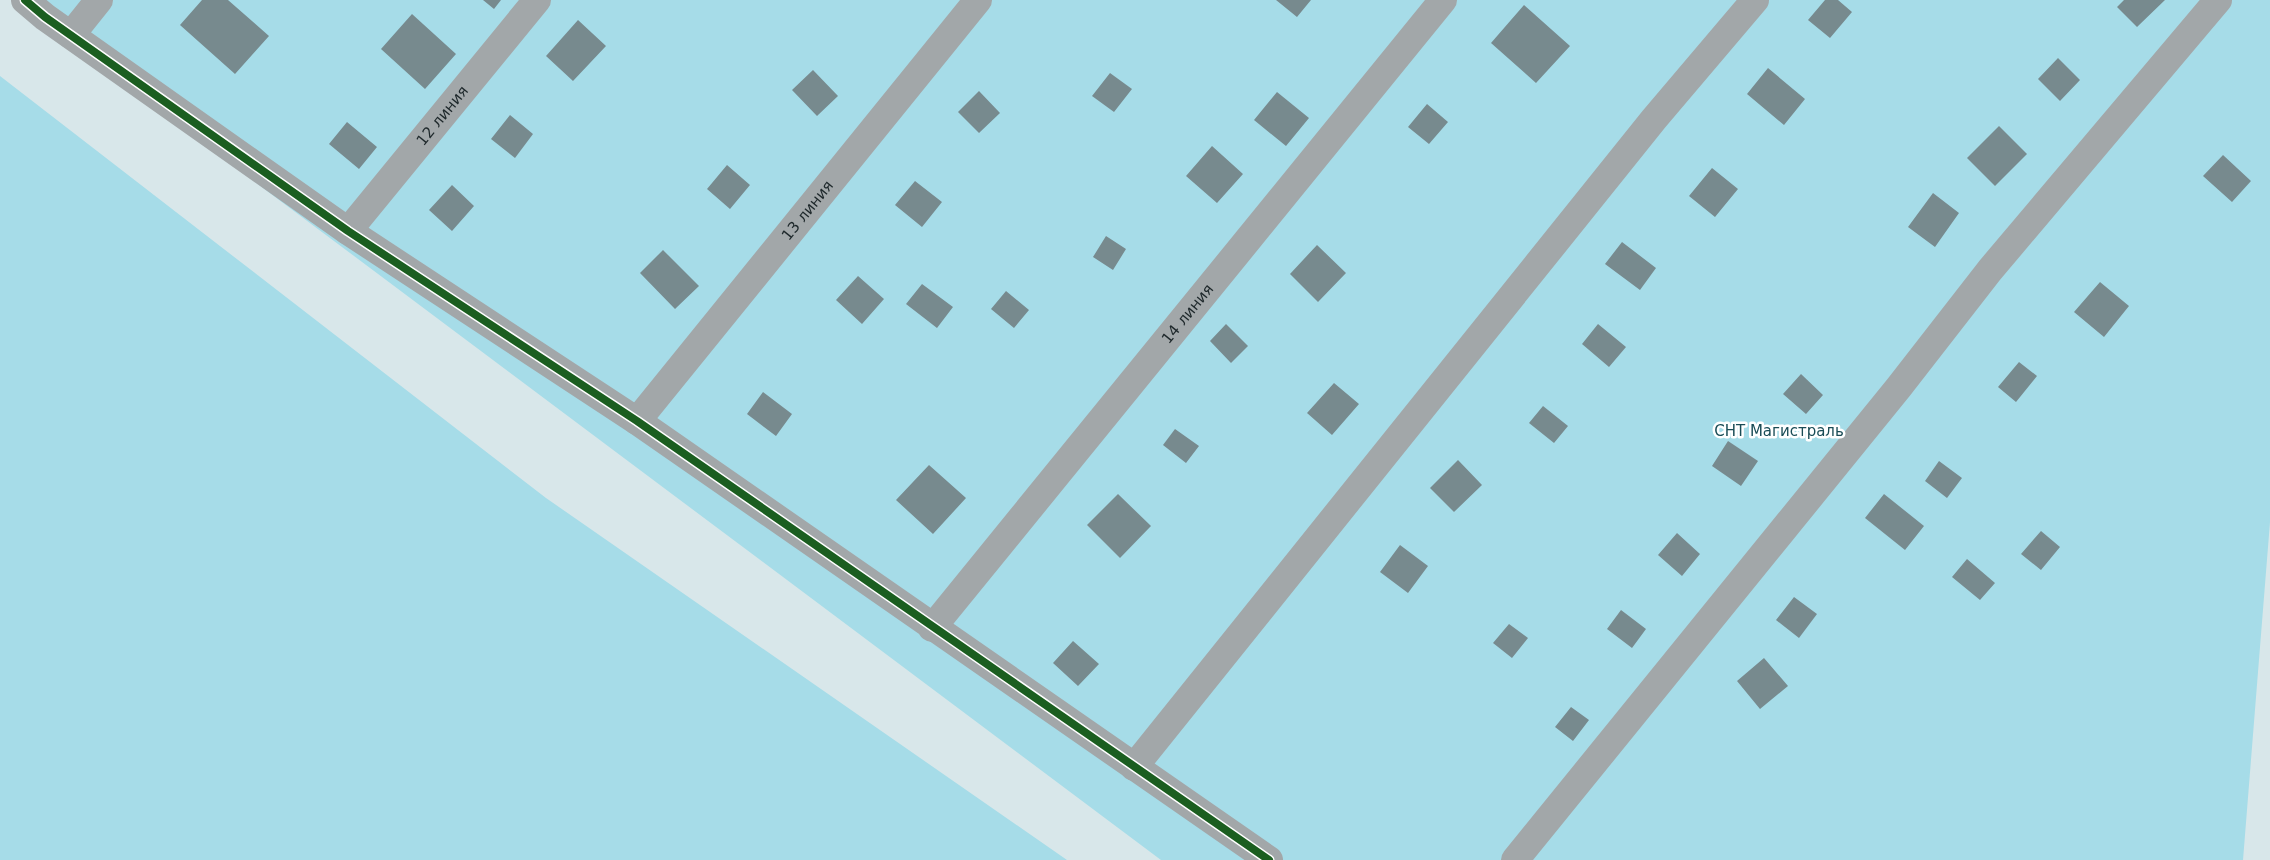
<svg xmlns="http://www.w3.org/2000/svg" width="2270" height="860" viewBox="0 0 2270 860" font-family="'DejaVu Sans',sans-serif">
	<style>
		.green { fill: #a6dce8 }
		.building { fill: #778a8e }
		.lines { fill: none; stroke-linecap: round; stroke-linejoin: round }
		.minor { stroke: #a2a7a9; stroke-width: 28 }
		.cycleway-casing { stroke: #fff; stroke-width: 11 }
		.cycleway { stroke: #1b5e20; stroke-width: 8 }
		.labels { text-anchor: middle; stroke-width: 5; stroke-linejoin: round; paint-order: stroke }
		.street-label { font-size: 15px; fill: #1e282b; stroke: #fff }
		.park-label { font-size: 15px; fill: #194c56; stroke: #fff }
	</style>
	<rect width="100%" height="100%" fill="#d8e7ea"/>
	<!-- green -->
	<path class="green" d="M12,0H2270V522L2243,860H1161Z
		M0,76L546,498L1067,860H0Z"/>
	<!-- building -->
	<path class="building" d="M202,0H228L269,36L235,74L180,25Z
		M483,0H501L494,9Z
		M1276,0H1311L1297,17Z
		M1825,0H1838L1852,12L1830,38L1808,20Z
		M2124,0H2165L2137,27L2117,7Z
		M1524,5L1570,46L1536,83L1491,43Z
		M412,14L456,54L425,89L381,49Z
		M578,20L606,46L573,81L546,56Z
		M2058,58L2080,80L2060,101L2038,79Z
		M1768,68L1805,99L1784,125L1747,94Z
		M813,70L838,96L817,116L792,90Z
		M1110,73L1132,89L1114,112L1092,96Z
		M979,91L1000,113L979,133L958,112Z
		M1277,92L1309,118L1286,146L1254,120Z
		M1427,104L1448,122L1429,144L1408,127Z
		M510,115L533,134L515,158L491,139Z
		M347,122L377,147L359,169L329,144Z
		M1999,126L2027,154L1995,186L1967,158Z
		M1212,146L1243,174L1217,203L1186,176Z
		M2223,155L2251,181L2232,202L2203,176Z
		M727,165L750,185L730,209L707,189Z
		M1712,168L1738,189L1715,217L1689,196Z
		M915,181L942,202L922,227L895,205Z
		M452,185L474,206L452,231L429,210Z
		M1933,193L1959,213L1935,247L1908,227Z
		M1106,236L1126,249L1113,270L1093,257Z
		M1622,242L1656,268L1640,290L1605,264Z
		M1317,245L1346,273L1318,302L1290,274Z
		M663,250L699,286L675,309L640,273Z
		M858,276L884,299L862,324L836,300Z
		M2100,282L2129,306L2104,337L2074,312Z
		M922,284L953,307L937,328L906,304Z
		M1006,291L1029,310L1014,328L991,309Z
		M1226,324L1248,346L1231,363L1210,341Z
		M1598,324L1626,347L1609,367L1582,344Z
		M2019,362L2037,376L2016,402L1998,387Z
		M1801,374L1823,395L1806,414L1783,394Z
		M1334,383L1359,404L1332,435L1307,413Z
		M763,392L792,414L776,436L747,414Z
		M1543,406L1568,426L1554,443L1529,423Z
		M1175,429L1199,446L1186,463L1163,445Z
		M1728,441L1758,461L1741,486L1712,466Z
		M1458,460L1482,485L1454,512L1430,488Z
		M1939,461L1962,478L1947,498L1925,481Z
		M929,465L966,498L933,534L896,500Z
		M1118,494L1151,526L1120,558L1087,525Z
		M1884,494L1924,526L1905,550L1865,518Z
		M2041,531L2060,547L2041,570L2021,554Z
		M1677,533L1700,554L1682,576L1658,555Z
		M1400,545L1428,566L1408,593L1380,572Z
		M1967,559L1995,583L1980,600L1952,577Z
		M1794,597L1817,614L1799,638L1776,620Z
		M1621,610L1646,629L1632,648L1607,629Z
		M1509,624L1528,638L1512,658L1493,643Z
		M1073,641L1099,664L1078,686L1053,663Z
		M1764,658L1788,686L1760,709L1737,681Z
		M1571,707L1589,720L1573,741L1555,727Z"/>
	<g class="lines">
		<!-- minor -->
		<g class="minor">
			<path d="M25,0L45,17L348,231L637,421L1269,860"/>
			<path d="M71,35L99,0"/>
			<path id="s1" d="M348,231L537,0"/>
			<path id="s2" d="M637,421L978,0"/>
			<path id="s3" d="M932,628L1443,0"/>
			<path d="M1134,767L1654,119L1755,0"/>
			<path d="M1515,860L1899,387L1990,270L2218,0"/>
		</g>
		<!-- cycleway casing -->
		<g class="cycleway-casing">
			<path id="cycleway" d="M25,0L45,17L348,231L637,421L1269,860"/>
		</g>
		<!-- cycleway -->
		<use href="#cycleway" class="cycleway"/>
	</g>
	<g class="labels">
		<!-- street labels -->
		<g class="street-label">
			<text dy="5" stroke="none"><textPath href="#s1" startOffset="149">12 линия</textPath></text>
			<text dy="5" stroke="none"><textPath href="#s2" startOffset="271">13 линия</textPath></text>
			<text dy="5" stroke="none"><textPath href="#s3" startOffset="405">14 линия</textPath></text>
		</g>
		<!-- park labels -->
		<g class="park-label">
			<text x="1779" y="436">СНТ Магистраль</text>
		</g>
	</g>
</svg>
